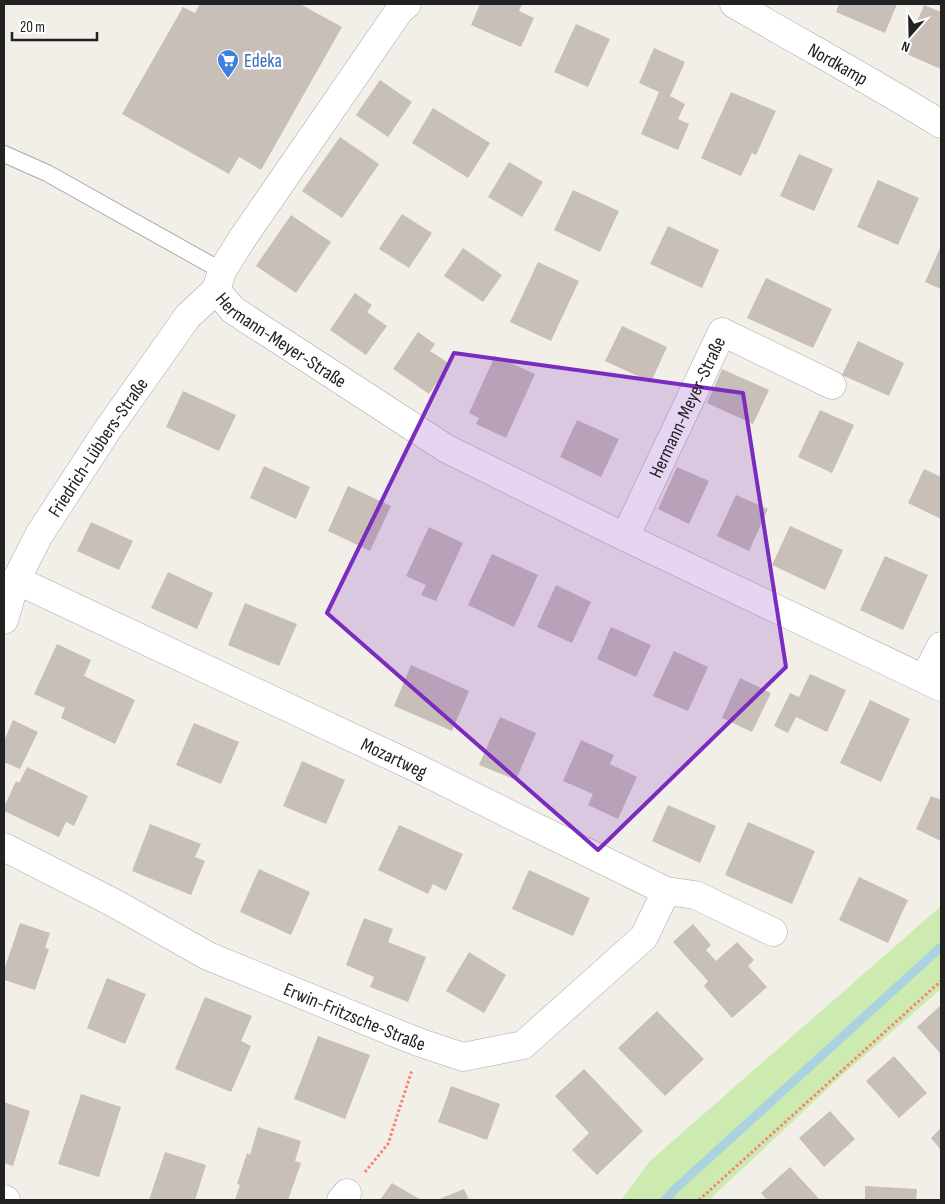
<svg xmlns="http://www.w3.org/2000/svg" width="945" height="1204" viewBox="0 0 945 1204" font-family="'Sofia Sans Condensed',sans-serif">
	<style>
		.grass { fill: #cdebb0 }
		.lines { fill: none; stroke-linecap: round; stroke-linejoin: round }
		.stream { stroke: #aad3df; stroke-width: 9 }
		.building { fill: #c7bfb8 }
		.service-casing { stroke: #a9a9a9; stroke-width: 18 }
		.minor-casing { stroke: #a9a9a9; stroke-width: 29 }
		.path { stroke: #fa8072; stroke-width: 3; stroke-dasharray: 2.5 2.5; stroke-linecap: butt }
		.service { stroke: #fff; stroke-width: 16 }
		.minor { stroke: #fff; stroke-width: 28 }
		.marked { fill: #7b2cbf; fill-opacity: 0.2; stroke: #7b2cbf; stroke-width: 4; stroke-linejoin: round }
		.labels { text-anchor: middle; stroke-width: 5; stroke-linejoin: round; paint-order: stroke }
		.shop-label { font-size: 19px; fill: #366cbe; stroke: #fff; text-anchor: start }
		.street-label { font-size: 19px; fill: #222; stroke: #fff }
	</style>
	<rect width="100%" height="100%" fill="#f2efe9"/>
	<!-- grass -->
	<path class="grass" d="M941,906V989L839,1078L709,1200H621L650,1161Z"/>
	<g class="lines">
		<!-- stream -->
		<path class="stream" d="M665,1200L674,1190L941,947"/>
	</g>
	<!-- building -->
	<path class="building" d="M200,4H300L342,27L261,170L239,157L229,174L122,114L183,7L195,13Z
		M480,4H522L519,11L534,18L521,47L471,25Z
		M839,4H897L885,33L836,12Z
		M924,5L941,12V69L904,53Z
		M576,24L610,39L588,87L554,72Z
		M654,48L685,62L670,96L685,104L678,119L689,124L678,150L641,134L659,92L639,83Z
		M380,80L412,102L388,137L356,115Z
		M731,92L776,111L756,155L752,153L741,176L701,158Z
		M433,108L490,143L468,178L412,143Z
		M340,137L379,164L342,218L302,191Z
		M799,154L833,169L814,211L780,196Z
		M509,162L543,182L522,217L488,197Z
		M878,180L919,198L898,245L857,227Z
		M573,190L619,211L600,252L554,230Z
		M402,214L432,233L409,268L379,249Z
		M291,215L331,242L296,293L256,266Z
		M668,226L719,250L702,288L650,264Z
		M941,246V289L925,282Z
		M463,248L502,275L483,302L444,276Z
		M538,262L579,281L551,341L510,322Z
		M766,278L832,309L813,348L747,318Z
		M355,293L372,305L367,312L387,326L366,355L330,330Z
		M622,326L667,347L651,382L605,361Z
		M418,332L435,344L430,351L450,364L429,394L393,369Z
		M858,341L904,363L889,396L842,375Z
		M495,356L535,374L506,438L476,424L479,418L469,413Z
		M722,369L769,390L753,424L707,403Z
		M183,391L236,415L219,451L166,427Z
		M820,410L854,425L832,473L798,457Z
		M577,420L619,439L601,477L560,457Z
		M264,466L310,487L296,519L250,498Z
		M677,467L709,481L689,524L658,509Z
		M924,469L941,477V519L908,503Z
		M348,486L391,506L370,551L328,531Z
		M736,495L768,509L749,551L717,536Z
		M91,522L133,541L119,570L77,551Z
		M790,526L843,550L825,590L772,565Z
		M429,527L463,543L436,601L421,595L426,585L406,576Z
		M492,554L538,575L514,627L468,605Z
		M885,556L928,575L903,630L860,610Z
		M168,572L213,593L197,629L151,608Z
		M556,585L591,602L572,643L537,627Z
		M245,603L297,624L279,666L228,645Z
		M611,627L651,645L636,677L597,659Z
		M57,644L91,660L84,676L135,700L115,744L61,718L65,708L34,694Z
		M674,651L708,667L688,711L653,696Z
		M411,665L469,691L452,731L394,706Z
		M810,674L846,690L827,732L796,717L788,733L774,726L790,693L799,697Z
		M740,678L771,693L752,732L722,718Z
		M870,700L910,719L881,782L840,763Z
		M500,717L536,733L516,780L479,765Z
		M13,720L38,732L20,769L4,762V741Z
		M194,723L239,742L221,784L176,765Z
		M581,740L614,755L610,764L637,777L618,819L588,805L593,794L563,781Z
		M302,761L345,780L326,824L283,806Z
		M27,767L88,796L74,826L66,822L59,837L4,811V807L16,781L19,783Z
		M931,796L941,800V841L916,829Z
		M668,805L716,826L700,863L652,841Z
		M748,822L815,851L792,904L725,875Z
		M150,824L201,844L195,857L205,861L191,895L132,871Z
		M399,825L463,854L446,891L433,884L428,894L378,870Z
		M259,869L310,892L291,935L240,912Z
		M529,870L590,898L573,936L512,909Z
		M859,877L908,900L888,943L839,920Z
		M364,918L393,929L388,942L426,957L408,1002L370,987L374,977L346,965Z
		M20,923L50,933L45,948L49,949L35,990L4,980V970Z
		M693,924L711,945L706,950L716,961L737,942L754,960L748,966L767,987L732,1018L704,986L708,981L673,942Z
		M469,952L506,975L484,1013L446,991Z
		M107,978L146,994L125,1044L87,1028Z
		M205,997L252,1016L241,1041L251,1046L231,1092L175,1069Z
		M941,1005V1054L917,1027Z
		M657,1011L704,1059L665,1096L618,1048Z
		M318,1036L370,1055L345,1119L294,1099Z
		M894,1056L927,1093L899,1118L866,1081Z
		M584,1069L643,1131L597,1175L572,1150L589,1133L555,1096Z
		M451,1086L500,1104L487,1140L438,1122Z
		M81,1094L121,1107L99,1177L58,1164Z
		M4,1102L30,1111L13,1166L4,1163Z
		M830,1111L855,1139L824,1167L799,1138Z
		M258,1127L301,1141L295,1161L301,1163L288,1200H235L240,1185L237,1184L247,1153L250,1155Z
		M941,1128V1150L931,1138Z
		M165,1152L206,1165L195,1200H149Z
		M790,1167L820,1200H767L761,1193Z
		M392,1183L421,1200H380Z
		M865,1186L917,1189L916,1200H865Z
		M464,1189L469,1200H437Z"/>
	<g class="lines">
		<!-- service casing -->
		<g class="service-casing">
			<path id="service" d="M4,154L47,173L222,271"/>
		</g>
		<!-- minor casing -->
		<g class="minor-casing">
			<g id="minor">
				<path id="s1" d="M407,4L399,11L242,239L222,271L216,290L233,310L447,449L625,537L941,687"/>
				<path id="s2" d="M734,4C803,44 873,82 941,124"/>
				<path id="s3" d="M625,537L722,332L832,385"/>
				<path id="s4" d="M16,580L417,768L529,824L666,891L695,895L773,932"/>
				<path id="s5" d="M4,620L16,580L39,535L106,432L188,316L216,290"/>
				<path d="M924,679L941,646"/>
				<path id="s6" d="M4,847L114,903L208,956L403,1036L421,1043L463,1057L523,1045L644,937L666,891"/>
				<path d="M4,1199L6,1200"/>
				<path d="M341,1200L347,1193"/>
			</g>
		</g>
		<!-- path -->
		<path class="path" d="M365,1172L388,1144L412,1070
			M699,1200L941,981"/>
		<!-- service -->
		<use href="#service" class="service"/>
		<!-- minor -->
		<use href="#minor" class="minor"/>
	</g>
	<!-- marked area -->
	<path class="marked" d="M454,353L743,393L786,667L598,850L327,613Z"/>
	<!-- icons -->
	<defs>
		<g id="supermarket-pin" transform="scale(1.125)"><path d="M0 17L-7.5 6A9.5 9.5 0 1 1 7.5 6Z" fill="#3f7fe0" stroke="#fff"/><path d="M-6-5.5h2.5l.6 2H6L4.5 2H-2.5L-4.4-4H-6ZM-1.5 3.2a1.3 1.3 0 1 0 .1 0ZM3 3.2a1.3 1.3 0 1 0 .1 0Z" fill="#fff"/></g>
	</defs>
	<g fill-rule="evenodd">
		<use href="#supermarket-pin" x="228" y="60"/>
	</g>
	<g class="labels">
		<!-- shop labels -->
		<g class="shop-label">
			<text x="244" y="67">Edeka</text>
		</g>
		<!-- street labels -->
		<g class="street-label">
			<text dy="7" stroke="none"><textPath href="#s2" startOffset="120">Nordkamp</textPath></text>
			<text dy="7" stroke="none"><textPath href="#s1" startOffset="428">Hermann-Meyer-Straße</textPath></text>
			<text dy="7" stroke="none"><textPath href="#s3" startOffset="144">Hermann-Meyer-Straße</textPath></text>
			<text dy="7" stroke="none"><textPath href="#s5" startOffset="198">Friedrich-Lübbers-Straße</textPath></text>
			<text dy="7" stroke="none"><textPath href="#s4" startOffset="418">Mozartweg</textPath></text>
			<text dy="7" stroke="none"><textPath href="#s6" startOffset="390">Erwin-Fritzsche-Straße</textPath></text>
		</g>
	</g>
	<!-- border -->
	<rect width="945" height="1204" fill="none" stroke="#222222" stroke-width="10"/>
	<!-- north arrow -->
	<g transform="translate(910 35) rotate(200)" stroke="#ffffff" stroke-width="4" paint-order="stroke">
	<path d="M0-4L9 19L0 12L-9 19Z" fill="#222222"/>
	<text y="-8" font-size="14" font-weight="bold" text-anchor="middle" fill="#222222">N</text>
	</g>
	<!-- scale -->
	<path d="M12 32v8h85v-8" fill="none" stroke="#222222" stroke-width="2.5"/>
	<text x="20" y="32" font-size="15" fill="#222222" stroke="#ffffff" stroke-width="4" paint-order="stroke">20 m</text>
</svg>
